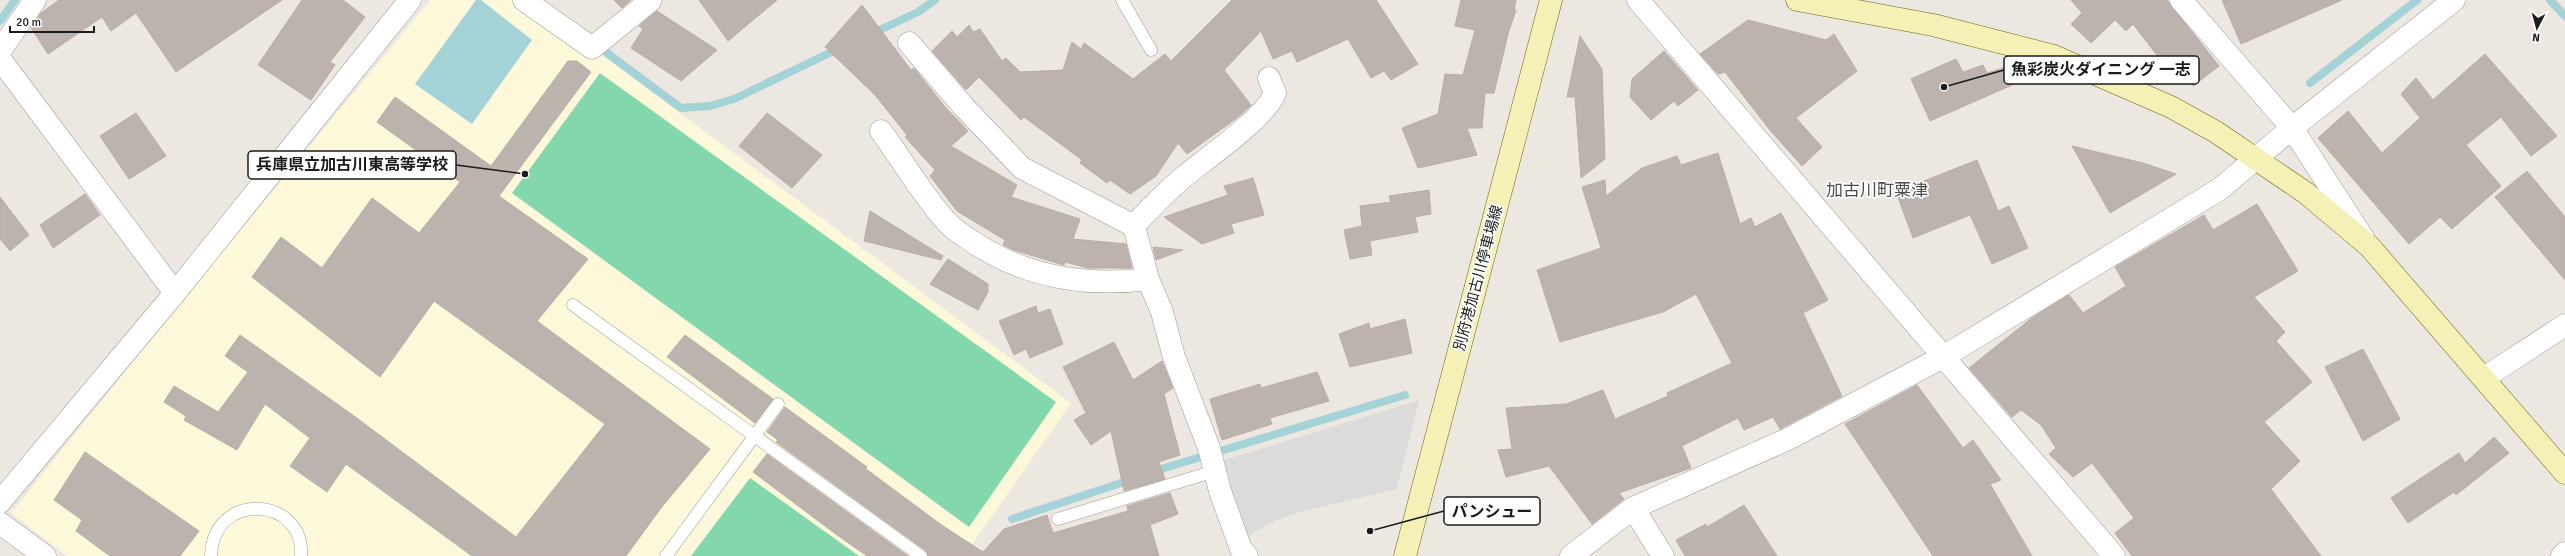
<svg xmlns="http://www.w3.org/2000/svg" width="2565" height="556" viewBox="0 0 2565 556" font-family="Signika,'Noto Sans JP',sans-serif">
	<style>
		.education { fill: #fcf8d9 }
		.pitch { fill: #82d7ac }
		.parking { fill: #dbdbdb }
		.water { fill: #a3d2d7 }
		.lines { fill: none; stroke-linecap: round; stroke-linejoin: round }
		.stream { stroke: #a3d2d7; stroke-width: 8 }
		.building { fill: #bcb2ae; stroke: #bcaca4 }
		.lane-casing { stroke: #9c9c9c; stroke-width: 13 }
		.street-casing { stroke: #9c9c9c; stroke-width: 23 }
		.secondary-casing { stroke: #68670b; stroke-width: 23 }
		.lane { stroke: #fff; stroke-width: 12 }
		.street { stroke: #fff; stroke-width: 22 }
		.secondary { stroke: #f4f0b6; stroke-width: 22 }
		.labels { text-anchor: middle; stroke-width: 3.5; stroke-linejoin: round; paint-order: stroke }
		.street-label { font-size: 15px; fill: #1b1b1b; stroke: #fff }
		.quarter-label { font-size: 17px; fill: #4e4e4e; stroke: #fff }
		.leader { fill: none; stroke: #1b1b1b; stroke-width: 1.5 }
		.callout-dot { fill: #1b1b1b; stroke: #fff; stroke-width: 1.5 }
		.callout { fill: #fff; stroke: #1b1b1b; stroke-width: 1.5 }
		.callout-label { font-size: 16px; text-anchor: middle; font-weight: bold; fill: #1b1b1b }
	</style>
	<rect width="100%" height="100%" fill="#ece7e1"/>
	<!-- education -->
	<path class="education" d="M430,0H528L1071,403L964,556H67L11,513L182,301Z"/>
	<!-- pitch -->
	<path class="pitch" d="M600,73L1056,402L969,527L512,193Z
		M750,478L859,556H691Z"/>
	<!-- parking -->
	<path class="parking" d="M1419,400L1397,489L1304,511L1276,520L1245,537L1221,461Z"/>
	<!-- water -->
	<path class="water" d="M476,0H481L532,40L472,124L415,84Z"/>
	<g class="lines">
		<!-- stream -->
		<path class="stream" d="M2550,0L2565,16
			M0,21L15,0
			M871,34L918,12L935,0
			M607,53L681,108L710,106L734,99L840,48
			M2310,83L2417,0
			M1151,472L1405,395
			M1012,519L1133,479"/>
	</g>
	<!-- building -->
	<path class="building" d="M59,0H282L176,72L136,13L111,31L102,17L48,54L31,28L41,13Z
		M302,0H343L365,17L330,62L335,65L311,100L258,65Z
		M614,0H631L622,8Z
		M699,0H777L728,41Z
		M1232,0H1376L1418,64L1391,80L1384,71L1371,78L1348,39L1297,62L1292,51L1273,59L1261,31L1224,70L1251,105L1237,118L1187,154L1178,143L1156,176L1130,194L1110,180L1107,183L1080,163L1082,160L1024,117L1021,120L979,77L966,90L932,51L952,31L957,37L969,25L973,32L980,29L1002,61L1006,58L1020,72L1063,70L1072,42L1081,49L1084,43L1133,79L1165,54L1171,61Z
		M1461,0H1516L1514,10H1516L1508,34L1494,93H1485L1482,128H1467L1477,155L1418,168L1402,128L1438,114L1445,74L1463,75L1475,30L1455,26Z
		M2071,0H2167L2219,66L2193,86L2184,74L2176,80L2133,24L2126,31L2115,20L2091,43L2071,24L2082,13Z
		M2222,0H2342L2241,44Z
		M862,5L911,70L914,68L946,108L968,131L951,146L1017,185L1011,197L1080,219L1073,239L1126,244L1132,268H1088L1065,262L1064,265L1013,250L1003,245L1005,240L957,211L930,176L935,170L905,137L907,135L875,95L825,47Z
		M657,11L717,50L681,81L631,48L643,29L639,26Z
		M1748,20L1826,40L1834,34L1857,71L1796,118L1822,147L1802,166L1769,129L1725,72L1718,74L1700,54Z
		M1580,36L1602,69L1605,159L1581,178L1575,97H1567Z
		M1664,51L1698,90L1678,106L1674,101L1651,120L1630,97L1632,79Z
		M2485,54L2557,136L2531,156L2501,117L2466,145L2501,186L2452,229L2440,217L2409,244L2318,138L2348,111L2382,153L2420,118L2401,94L2416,78L2433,100Z
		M1956,59L1963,72L1983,65L1987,73L2025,61L2043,66L2044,71L1930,121L1911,79Z
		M568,61H577L591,72L499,196L588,259L537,321L710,449L661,508L626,556H472L346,464L327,492L290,466L310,438L265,404L237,450L184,420L186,416L164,402L174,386L218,412L248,372L225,356L240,335L354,416L516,537L605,424L434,301L380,377L252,277L281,237L322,268L372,198L419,233L460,182L377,122L395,97L491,166Z
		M136,113L166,156L129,179L100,136Z
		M767,113L822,155L792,188L739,146Z
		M2072,146L2143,163L2176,174L2110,213Z
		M1718,153L1740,224L1751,218L1755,227L1781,213L1828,300L1803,313L1842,396L1780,429L1773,417L1744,430L1738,418L1682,446L1691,468L1619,493L1624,499L1592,524L1549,466L1506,477L1498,450L1512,449L1506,408L1566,404L1603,390L1615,419L1668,396L1667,393L1732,363L1696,294L1663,312L1560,342L1537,270L1601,248L1582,187L1605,180L1606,196L1642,168L1677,156L1681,165Z
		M1977,160L1998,211L2009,206L2028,248L1992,264L1970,215L1913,238L1896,192Z
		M2527,171L2565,217V280L2495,197Z
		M1253,178L1264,215L1231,224L1234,233L1202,244L1164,217L1228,195L1224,186Z
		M1429,190L1431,214L1415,217L1418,232L1370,241L1372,255L1350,259L1344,230L1362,226L1360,206L1391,202L1389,196Z
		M85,194L100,215L53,248L40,225Z
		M0,197L29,235L10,251L0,239Z
		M2257,204L2298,271L2254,297L2285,332L2276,341L2312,382L2264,422L2300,461L2271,489L2321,556H2132L2115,533L2134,518L2092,463L2073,477L2049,454L2056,448L2041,425L2021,410L2012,417L1969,368L2033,317L2069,295L2083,313L2126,286L2115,267L2204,215L2213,230Z
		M870,211L943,256L941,260L864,241Z
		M1153,247L1183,250L1156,260Z
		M948,259L988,284V292L978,310L930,284Z
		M1036,306L1038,313L1050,309L1063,344L1030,358L1026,349L1014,355L999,321Z
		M1405,319L1412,353L1350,367L1339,334L1369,323L1370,329Z
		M685,335L773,399L755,423L667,357Z
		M1114,342L1133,380L1162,361L1173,388L1164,394L1180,455L1159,462L1165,479L1124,491L1111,431L1091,445L1074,420L1086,413L1063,367Z
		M2363,349L2400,419L2363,441L2325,367Z
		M1317,372L1329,401L1270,418L1272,424L1222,440L1210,399L1260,384L1261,388Z
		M1917,385L1963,448L1973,440L2001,480L1990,484L2032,556H1933L1845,424Z
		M785,407L867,467L866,469L943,526L983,552L1004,529L1047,515L1053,533L1128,511L1127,506L1170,493L1178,514L1150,525L1159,556H928L925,550L776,442L778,440L767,432Z
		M2494,437L2509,453L2456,495L2454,492L2408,523L2391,498L2459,453L2465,463Z
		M85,452L199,531L180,556H110L76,531L82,520L54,500Z
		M767,454L908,556H867L837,535L753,472Z
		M1744,505L1777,556H1685L1676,540L1706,524L1707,527Z"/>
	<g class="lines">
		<!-- lane casing -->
		<g class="lane-casing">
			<path id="lane" d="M1122,0L1151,50
				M573,305L921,556
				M1058,519L1215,471
				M211,556C213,490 305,496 301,556
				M666,556L778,404"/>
		</g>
		<!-- street casing -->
		<g class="street-casing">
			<path id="street" d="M524,0L592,48L650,1
				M1638,0L2114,556
				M2181,0L2292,128L2363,238
				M909,43L963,106L1022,168L1134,226
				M0,51L35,0
				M0,59L175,293
				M881,131C902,160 921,193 945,220C952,229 964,236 973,242C1025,277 1087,287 1148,279
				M2484,378L2565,325
				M0,502L175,293L410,0
				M1633,508L1663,556
				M0,523L45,556
				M1247,556L1241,549L1220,491L1209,448L1174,357L1162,312L1148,279L1134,226C1150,208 1167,191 1186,175C1208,157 1266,117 1275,93L1269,78
				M1571,556L1633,508L1788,439L1943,357L2220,189L2292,128L2454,0
				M2562,556L2565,553"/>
		</g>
		<!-- secondary casing -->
		<g class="secondary-casing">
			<path id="secondary" d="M1797,0L1933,25L2054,56L2171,107L2216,132L2306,193L2369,246L2565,473
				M1405,556L1551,0"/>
		</g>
		<!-- lane -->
		<use href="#lane" class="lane"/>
		<!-- street -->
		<use href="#street" class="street"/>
		<!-- secondary -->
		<use href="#secondary" class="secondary"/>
	</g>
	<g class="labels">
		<!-- street labels -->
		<g class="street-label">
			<text transform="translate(1478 278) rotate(-75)" y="5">別府港加古川停車場線</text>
		</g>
		<!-- quarter labels -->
		<g class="quarter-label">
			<text x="1877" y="196">加古川町粟津</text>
		</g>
	</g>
	<!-- callouts -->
	<path class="leader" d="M1944 87L2004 70M525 174L456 165M1370 531L1444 511"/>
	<g class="callout-dot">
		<circle cx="1944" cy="87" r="4"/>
		<circle cx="525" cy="174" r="4"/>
		<circle cx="1370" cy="531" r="4"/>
	</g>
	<g class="callout">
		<rect x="2004" y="56" width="195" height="28" rx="4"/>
		<rect x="248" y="151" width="208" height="28" rx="4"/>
		<rect x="1444" y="497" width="96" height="28" rx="4"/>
	</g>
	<g class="callout-label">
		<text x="2101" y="75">魚彩炭火ダイニング 一志</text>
		<text x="352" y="170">兵庫県立加古川東高等学校</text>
		<text x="1492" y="517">パンシュー</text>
	</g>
	<!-- north arrow -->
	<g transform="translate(2537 28) rotate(186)" stroke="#ffffff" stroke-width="3" paint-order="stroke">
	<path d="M0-3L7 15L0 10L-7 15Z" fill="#1b1b1b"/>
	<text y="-6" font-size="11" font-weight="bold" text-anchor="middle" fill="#1b1b1b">N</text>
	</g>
	<!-- scale -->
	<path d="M10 26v6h84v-6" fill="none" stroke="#1b1b1b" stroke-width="2"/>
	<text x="16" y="26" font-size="12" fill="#1b1b1b" stroke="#ffffff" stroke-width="3" paint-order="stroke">20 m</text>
</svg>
